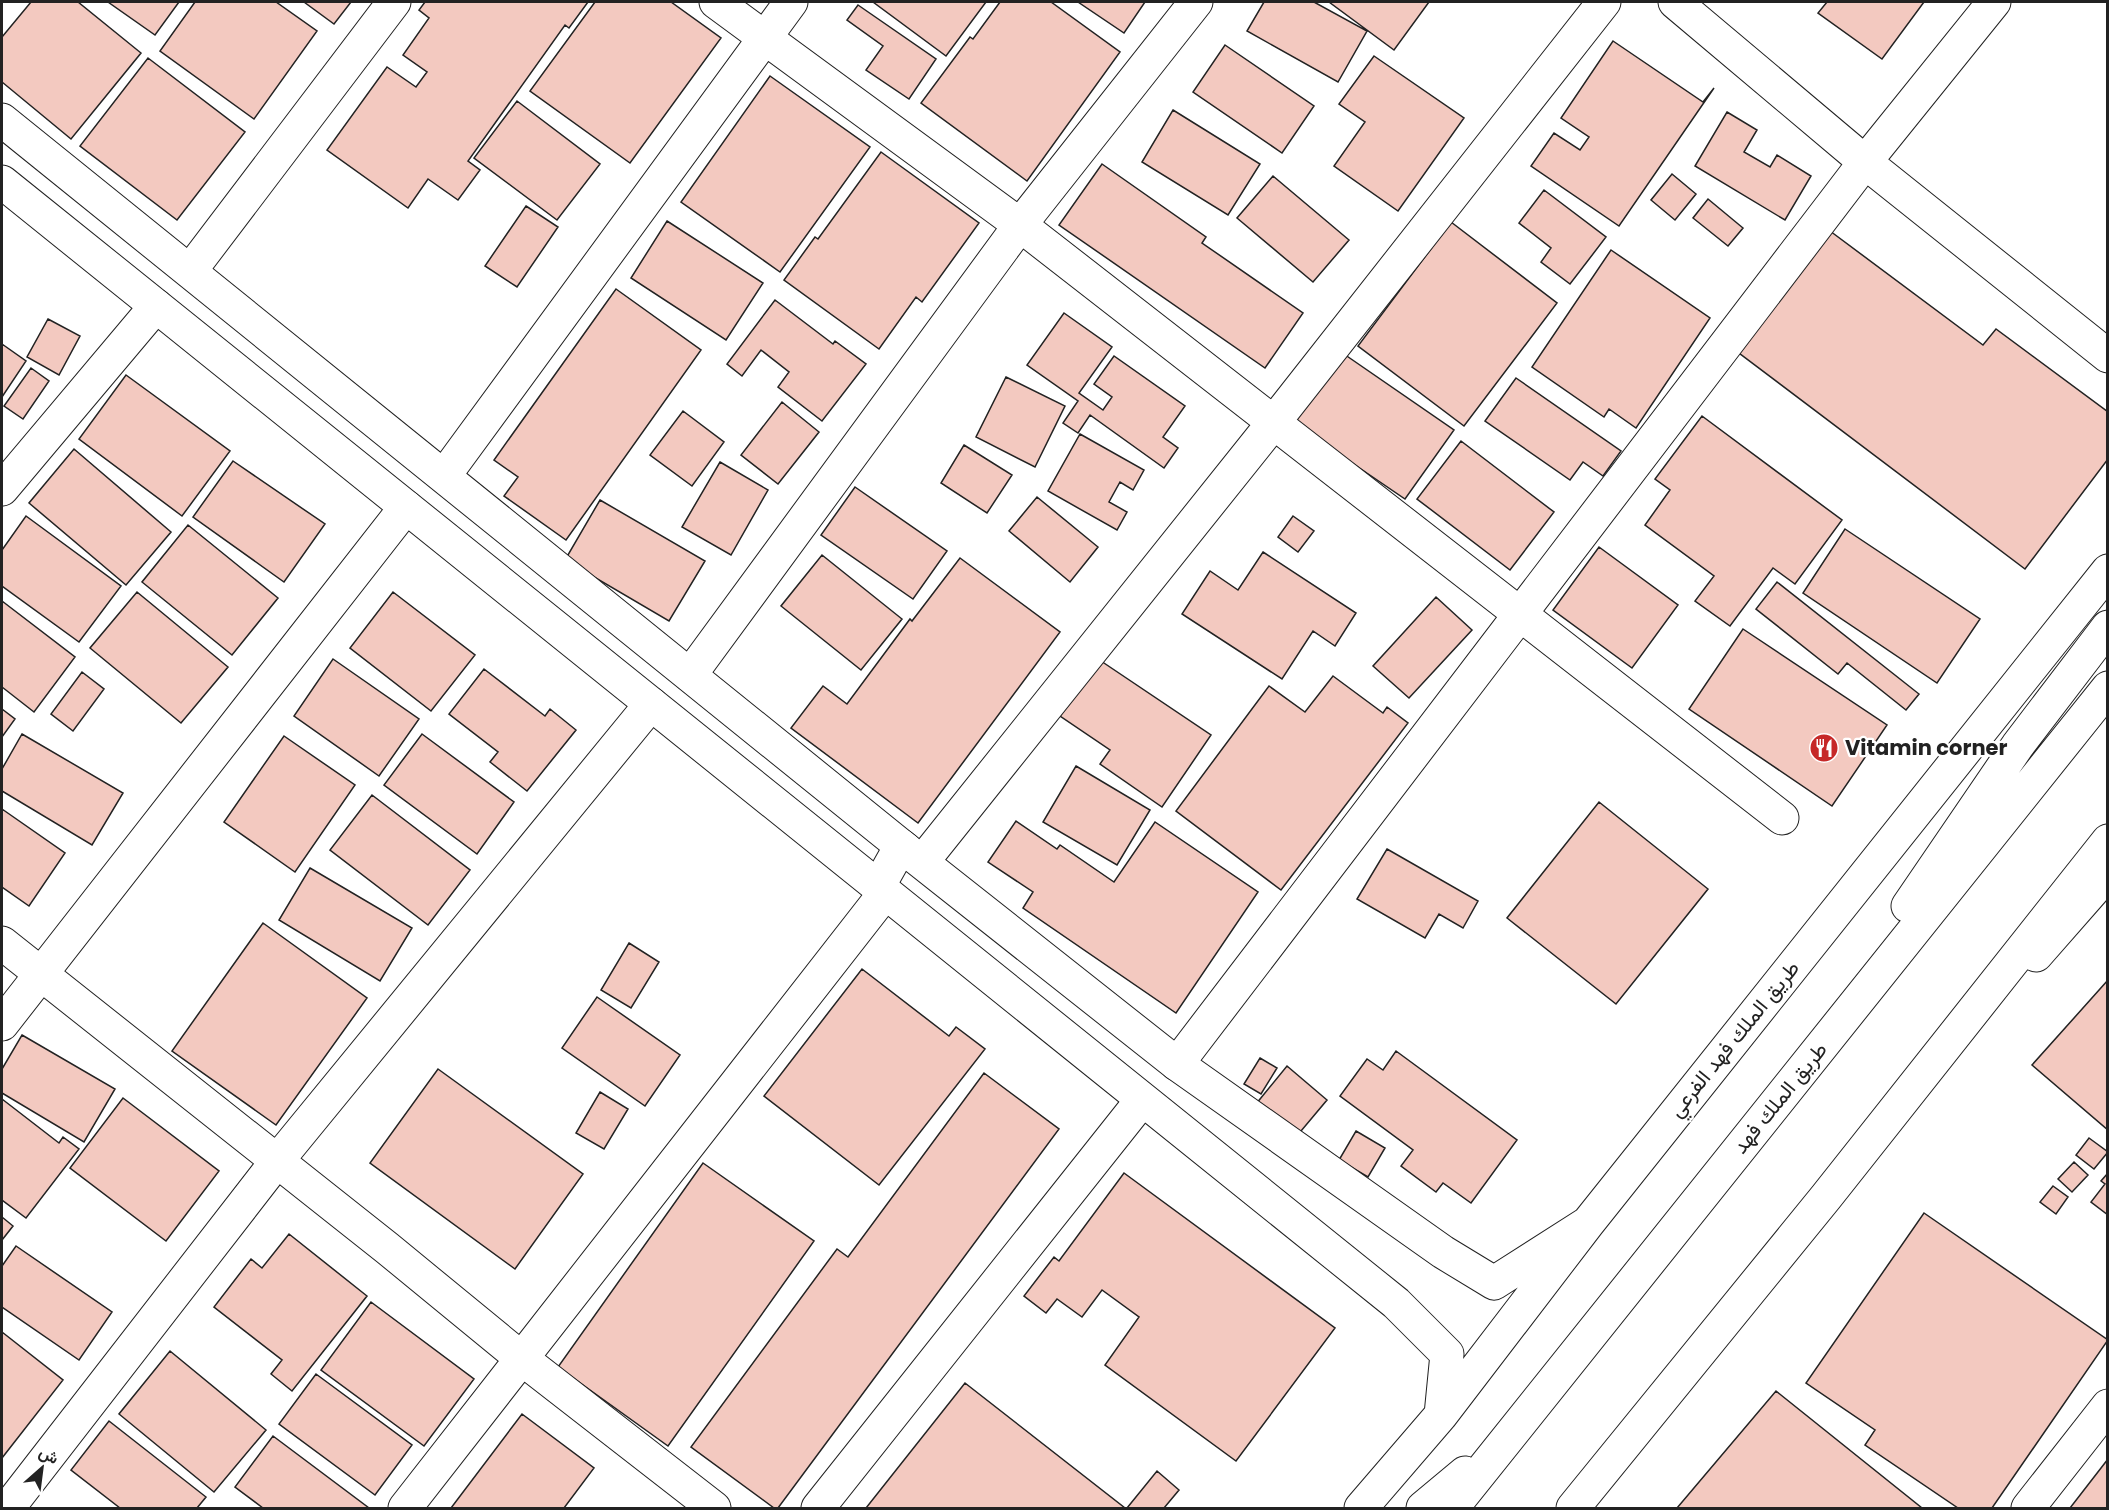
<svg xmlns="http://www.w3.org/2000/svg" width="2109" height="1510" viewBox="0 0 2109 1510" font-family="Poppins,Vazirmatn,sans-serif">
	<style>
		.building { fill: #f3c9c0; stroke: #222; stroke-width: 1.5 }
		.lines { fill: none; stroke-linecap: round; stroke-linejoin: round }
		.minor-casing { stroke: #222; stroke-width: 35 }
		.secondary-casing { stroke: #222; stroke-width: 35 }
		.motorway-casing { stroke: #222; stroke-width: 35 }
		.minor { stroke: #fff; stroke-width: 33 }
		.secondary { stroke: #fff; stroke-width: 33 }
		.motorway { stroke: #fff; stroke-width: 33 }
		.labels { text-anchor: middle; stroke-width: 4.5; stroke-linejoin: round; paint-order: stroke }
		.poi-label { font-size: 21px; font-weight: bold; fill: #222; stroke: #fff; text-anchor: start }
		.street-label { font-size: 21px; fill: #222; stroke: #fff }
	</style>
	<rect width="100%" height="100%" fill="#fff"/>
	<!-- building -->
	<path class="building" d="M31,2H78L141,53L71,139L2,82V37Z
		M108,2H179L155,35Z
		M195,2H276L317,31L254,119L160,51Z
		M304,2H351L334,24Z
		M425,2H588L569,28L565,25L468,161L480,170L458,200L428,179L408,208L327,150L387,67L416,87L427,72L403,55L429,18L419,10Z
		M595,2H671L721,38L630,163L530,91Z
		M873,2H986L946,56Z
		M1000,2H1051L1120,52L1027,181L921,103L970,37L973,39Z
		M1078,2H1145L1124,33Z
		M1264,2H1314L1367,31L1338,82L1247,31Z
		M1329,2H1429L1394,50Z
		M1827,2H1924L1882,59L1818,13Z
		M858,5L936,59L909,99L866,70L883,46L847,20Z
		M1613,41L1703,102L1714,88L1619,226L1531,166L1554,133L1580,150L1589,137L1561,118Z
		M1225,45L1314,106L1282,153L1193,92Z
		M1374,56L1464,118L1398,211L1334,166L1365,122L1339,104Z
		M148,58L245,132L177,220L80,146Z
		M770,76L870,147L780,272L681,202Z
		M517,101L600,164L557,220L474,158Z
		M1173,110L1260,164L1228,215L1142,162Z
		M1727,112L1757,130L1744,152L1770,167L1777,155L1811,176L1785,220L1695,166Z
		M881,152L979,223L922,302L916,297L879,349L784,280L815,237L818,239Z
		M1102,164L1206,237L1202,243L1303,313L1265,368L1059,225Z
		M1672,174L1696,194L1675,220L1651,200Z
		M1273,176L1349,240L1313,282L1237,218Z
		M1544,190L1606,237L1570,284L1541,262L1551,248L1519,223Z
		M1708,199L1743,228L1728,246L1693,218Z
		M526,206L558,227L517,287L485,266Z
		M667,221L763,283L726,340L631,278Z
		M1451,222L1557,303L1464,426L1358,346Z
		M1826,228L1983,345L1996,329L2108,412V459L2025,569L1735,350Z
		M1611,250L1710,318L1636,428L1609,409L1604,417L1532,367Z
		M616,289L701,350L566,540L504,496L518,477L494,460Z
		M775,300L833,344L835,341L866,364L822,421L778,387L789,372L761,350L742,376L727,364Z
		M1064,313L1112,347L1079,393L1103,410L1112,397L1094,384L1114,356L1185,406L1163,437L1178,448L1164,468L1090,415L1078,433L1063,423L1078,401L1027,365Z
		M48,319L80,336L59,375L27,357Z
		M2,344L26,361L2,397Z
		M1341,352L1454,430L1405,499L1292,422Z
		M31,368L49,381L23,419L4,406Z
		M126,375L230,451L182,516L79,439Z
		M1006,377L1065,406L1035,467L976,437Z
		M1516,378L1621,451L1603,476L1583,462L1570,480L1485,421Z
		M782,402L819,432L778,484L741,455Z
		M683,411L724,442L692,486L650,455Z
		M1702,416L1842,520L1795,584L1773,568L1730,626L1695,601L1714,576L1645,525L1670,490L1655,479Z
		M1080,434L1144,470L1133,490L1120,482L1109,502L1127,512L1117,530L1048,491Z
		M1461,441L1554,512L1510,570L1417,499Z
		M964,445L1012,475L987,513L941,483Z
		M74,449L171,532L126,585L29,503Z
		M233,461L325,524L284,582L193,517Z
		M720,462L768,490L731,555L682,527Z
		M855,487L947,551L913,599L821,535Z
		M1037,497L1098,547L1070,582L1009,531Z
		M600,500L705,561L669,621L565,560Z
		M26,516L121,586L79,642L2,586V550Z
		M1293,516L1314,531L1298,552L1278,537Z
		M188,525L278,598L232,655L142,582Z
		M1845,529L1980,619L1937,683L1803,593Z
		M1599,547L1678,605L1632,668L1553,610Z
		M1263,552L1356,613L1335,646L1313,631L1282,679L1182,614L1210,571L1238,590Z
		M822,555L902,619L861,670L781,606Z
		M960,558L1060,632L918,823L791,728L823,686L847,704L910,619L912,621Z
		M1777,582L1919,694L1906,710L1847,663L1838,674L1756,609Z
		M137,592L228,667L181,723L90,648Z
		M393,592L475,655L431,711L350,648Z
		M1436,597L1472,630L1409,698L1373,666Z
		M2,601L75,657L34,712L2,687Z
		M1743,629L1887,725L1832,806L1689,709Z
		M333,659L419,719L379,776L294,716Z
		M1098,659L1211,735L1162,807L1100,764L1110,750L1060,716Z
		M484,669L545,716L550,709L576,730L527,791L490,762L498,752L449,714Z
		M82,672L104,689L73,731L51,714Z
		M1333,676L1383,713L1387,707L1408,723L1281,890L1176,811L1269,686L1305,712Z
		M2,709L15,719L2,737Z
		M22,734L123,793L92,845L2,791V769Z
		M422,734L514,802L477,854L384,785Z
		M284,736L355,785L295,872L224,822Z
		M1076,766L1150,810L1117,865L1043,822Z
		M372,795L470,870L428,925L330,850Z
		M1599,802L1708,889L1616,1004L1507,918Z
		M2,809L65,853L29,906L2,887Z
		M1016,821L1057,849L1060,845L1114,882L1155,822L1258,892L1176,1013L1023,908L1033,892L988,862Z
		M1387,849L1478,901L1463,928L1439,914L1425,938L1357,899Z
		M310,868L412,928L380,981L279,920Z
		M263,923L367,998L276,1125L172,1051Z
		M629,943L659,962L631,1008L601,990Z
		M862,969L949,1036L956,1027L985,1049L879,1185L764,1096Z
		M2108,980V1130L2032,1065Z
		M597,997L680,1055L645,1106L562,1048Z
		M22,1035L115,1089L84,1142L2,1093V1069Z
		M1396,1051L1517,1140L1471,1203L1443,1183L1436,1192L1401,1166L1413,1150L1340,1096L1367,1059L1383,1070Z
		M1260,1058L1277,1068L1261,1094L1244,1084Z
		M1287,1066L1327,1100L1296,1137L1256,1104Z
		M438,1069L583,1174L515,1269L370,1163Z
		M984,1073L1059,1129L778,1508H774L691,1447L837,1249L848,1257Z
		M600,1092L628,1109L604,1149L576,1133Z
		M123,1098L219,1171L166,1241L70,1168Z
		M2,1099L59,1143L63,1137L79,1149L26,1218L2,1200Z
		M1356,1131L1385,1148L1368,1177L1339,1160Z
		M2089,1138L2108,1152L2094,1169L2076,1155Z
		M2074,1162L2088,1175L2072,1192L2058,1179Z
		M703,1163L814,1241L668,1446L558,1367Z
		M1124,1173L1335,1328L1236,1461L1105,1365L1139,1317L1102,1290L1082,1317L1057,1299L1046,1313L1024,1296L1054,1257L1059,1261Z
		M2108,1173V1215L2091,1202L2105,1184L2101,1181Z
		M2053,1186L2068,1197L2056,1214L2040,1202Z
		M1924,1213L2108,1340L1992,1508H1958L1865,1445L1875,1430L1806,1383Z
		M2,1217L13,1226L2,1240Z
		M289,1234L367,1296L292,1391L271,1374L282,1360L214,1307L251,1259L262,1268Z
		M16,1246L112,1312L79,1360L2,1307V1266Z
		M371,1302L474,1379L424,1446L321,1370Z
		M2,1332L63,1380L2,1458Z
		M170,1351L266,1430L214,1492L119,1414Z
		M316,1374L412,1445L375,1495L279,1424Z
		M965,1383L1125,1508H866Z
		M1776,1391L1922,1508H1677Z
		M522,1414L594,1468L564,1508H451Z
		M109,1421L206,1497L197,1508H120L71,1470Z
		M273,1436L369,1508H263L235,1487Z
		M2108,1459V1508H2070Z
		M1157,1471L1179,1490L1164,1508H1127Z"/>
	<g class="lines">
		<!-- minor casing -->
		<g class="minor-casing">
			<path id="minor" d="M716,2L1020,225L1782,818
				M1675,2L1865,162L2108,356
				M190,271L394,2
				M444,476L791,2
				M2,489L156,306
				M690,675L1020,225L1196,2
				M923,861L1274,422L1604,2
				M878,887L901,846L905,849
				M2,943L387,1248L521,1358L714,1508
				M2,1024L406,507
				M1177,1064L1865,162L1994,2
				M8,1508L277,1161L651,704
				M405,1508L885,893
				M818,1508L1142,1100
				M2028,1508L2108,1406"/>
		</g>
		<!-- secondary casing -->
		<g class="secondary-casing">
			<path id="secondary" d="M2,120L905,849L1177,1064L1443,1252L1494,1283L1588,1223
				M2,182L1396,1303L1447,1354L1441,1415
				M2036,955L2108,873
				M1361,1508L1441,1415L1588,1223L2108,571"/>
		</g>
		<!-- motorway casing -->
		<g class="motorway-casing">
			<path id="motorway" d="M1908,906L2018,745L2108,627
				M1423,1508L1465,1473
				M1452,1508L2108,688
				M1573,1508L1826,1197L2108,841"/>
		</g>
		<!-- minor -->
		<use href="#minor" class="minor"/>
		<!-- secondary -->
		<use href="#secondary" class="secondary"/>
		<!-- motorway -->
		<use href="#motorway" class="motorway"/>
	</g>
	<!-- icons -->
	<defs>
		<g id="restaurant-disc" transform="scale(1.5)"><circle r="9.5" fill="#c62828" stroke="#fff"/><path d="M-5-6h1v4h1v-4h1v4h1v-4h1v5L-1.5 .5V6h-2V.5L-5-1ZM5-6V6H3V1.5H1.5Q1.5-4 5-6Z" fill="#fff"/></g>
	</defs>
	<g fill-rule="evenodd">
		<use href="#restaurant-disc" x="1824" y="748"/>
	</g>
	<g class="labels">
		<!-- poi labels -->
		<g class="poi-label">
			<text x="1845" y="755">Vitamin corner</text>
		</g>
		<!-- street labels -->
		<g class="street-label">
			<text transform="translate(1734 1039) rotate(-51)" y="7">طريق الملك فهد الفرعي</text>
			<text transform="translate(1780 1098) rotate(-51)" y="7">طريق الملك فهد</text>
		</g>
	</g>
	<!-- border -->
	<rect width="2109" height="1510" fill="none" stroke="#222222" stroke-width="6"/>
	<!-- north arrow -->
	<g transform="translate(42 1468) rotate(28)" stroke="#ffffff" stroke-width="4.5" paint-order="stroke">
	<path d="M0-4.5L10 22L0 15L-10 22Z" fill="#222222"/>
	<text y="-9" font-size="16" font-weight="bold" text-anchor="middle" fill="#222222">ش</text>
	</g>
</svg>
